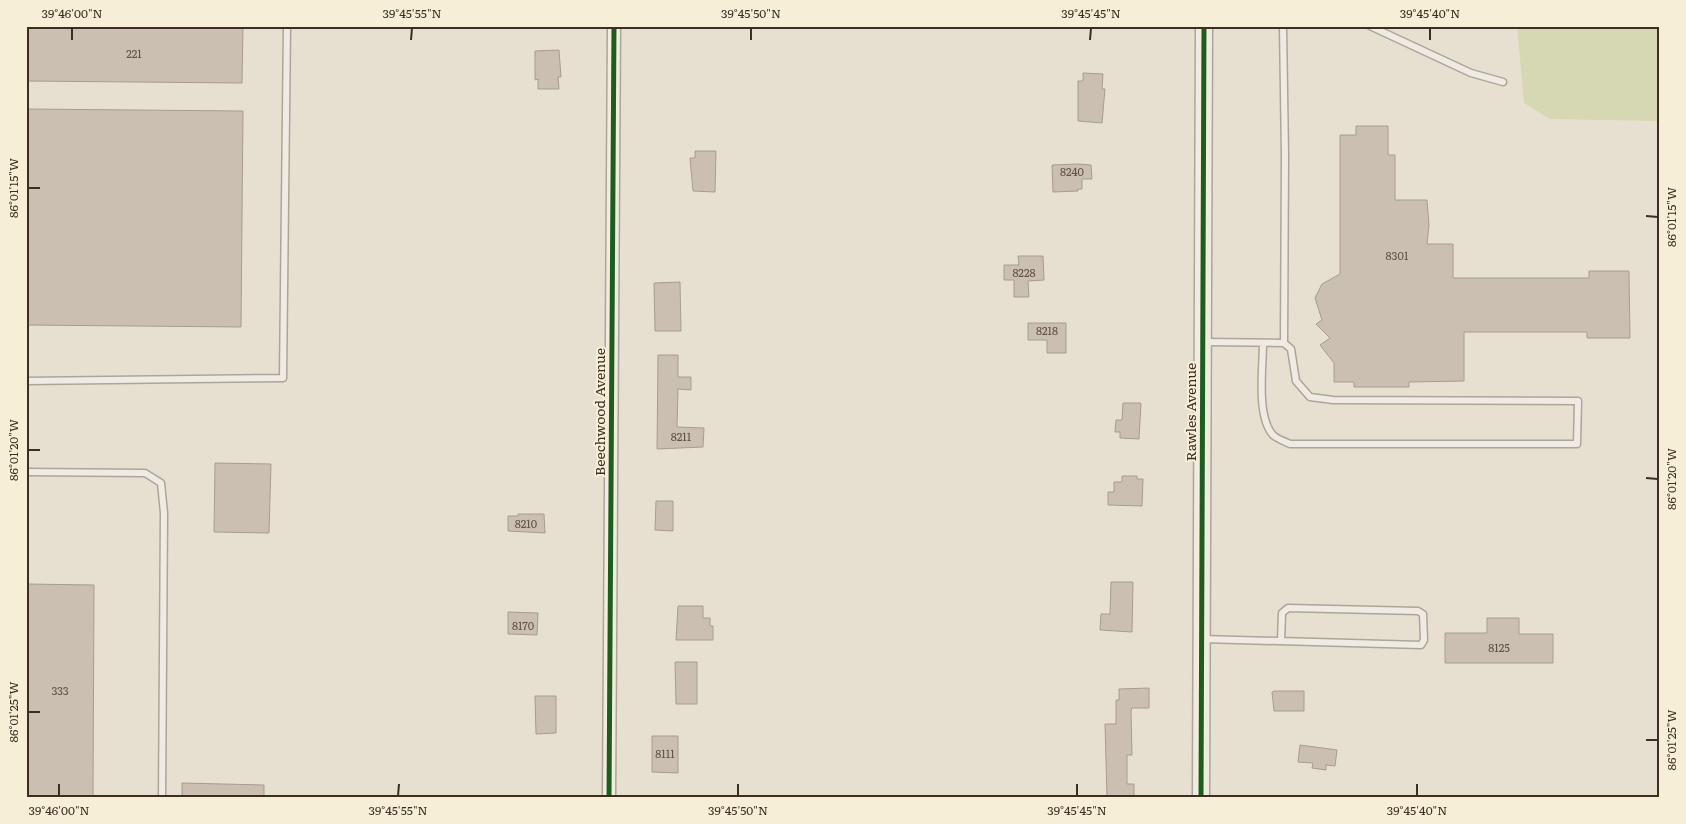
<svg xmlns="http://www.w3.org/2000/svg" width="1686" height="824" viewBox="0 0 1686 824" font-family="Literata,serif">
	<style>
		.green { fill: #d6d7b3 }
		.building { fill: #cbbfb2; stroke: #a89c90 }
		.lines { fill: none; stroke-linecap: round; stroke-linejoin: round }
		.service-casing { stroke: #ada599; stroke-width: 9 }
		.minor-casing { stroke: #ada599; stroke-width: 15 }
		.tertiary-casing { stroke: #ada599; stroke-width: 19 }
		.service { stroke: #efebe3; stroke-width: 6 }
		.minor { stroke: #efebe3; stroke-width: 12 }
		.tertiary { stroke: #efebe3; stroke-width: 16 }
		.cycleway-casing { stroke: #f7eed8; stroke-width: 8 }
		.cycleway { stroke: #1b5e20; stroke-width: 5 }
		.ticks { fill: none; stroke: #3d2e20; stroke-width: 2 }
		.labels { text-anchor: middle; stroke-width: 4; stroke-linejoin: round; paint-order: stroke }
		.number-label { font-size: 11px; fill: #605244 }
		.street-label { font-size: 14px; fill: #3d2e20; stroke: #f7eed8 }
		.neatline { fill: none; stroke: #3d2e20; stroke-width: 2 }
		.ticks-label { font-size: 12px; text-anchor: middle; fill: #3d2e20 }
	</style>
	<rect width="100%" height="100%" fill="#e7e0d1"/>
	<!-- green -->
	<path class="green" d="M1517,26H1660V121L1550,119L1524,103Z"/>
	<!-- building -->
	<path class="building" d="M26,26H243L242,83L26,81Z
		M559,50L561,77H558L559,89H538V79L535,80V51Z
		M1083,73L1103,74L1102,89H1105L1102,123L1078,121V81H1083Z
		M26,109L243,111L241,327L26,325Z
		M1356,126H1388V155H1395V200H1427L1429,225L1427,244H1453V278H1589V271H1629L1630,338H1587V332H1464V381L1409,382V387H1354V382H1334V363L1320,345L1330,338L1316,324L1322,320L1315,298L1322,284L1340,274V135H1356Z
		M695,151H716L715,192L693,191L690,158H695Z
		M1078,164L1091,165L1092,179H1082V189H1078V191L1053,192L1052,165Z
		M1018,256H1043L1044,280L1028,281L1029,297H1014V280H1004V265H1019Z
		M680,282L681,331H655L654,283Z
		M1028,323H1066V353H1047V340H1028Z
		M658,355H678V377H691V390L678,389L677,427L704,428L703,447L657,449Z
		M1123,403H1141L1139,439L1120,438V432H1115L1116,420H1122Z
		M215,463L271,464L269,533L214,532Z
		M1122,476H1137V479H1143L1142,506L1108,505V492H1114V482H1122Z
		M656,501H673V531L655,530Z
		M518,514H544L545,533L508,531V516H518Z
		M1111,582H1133L1132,632L1100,630L1101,614H1110Z
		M26,584L94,585L93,798H26Z
		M678,606H703V618H710V626H713V640H676Z
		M508,612L538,613L537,635L508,634Z
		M1487,618H1519V634H1553V663H1445V633H1487Z
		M675,662H697V704H676Z
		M1149,688V708H1132L1131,711L1132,755H1127V784H1134V798H1107L1105,724H1116V700H1119V689Z
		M1275,691H1304V711H1274L1272,692Z
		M535,696H556V733L536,734Z
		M652,736H678V773L652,772Z
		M1300,745L1337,750L1335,766L1326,765V770L1312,768L1313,763L1298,762Z
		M182,783L264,785V798H182Z"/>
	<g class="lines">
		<!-- service casing -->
		<g class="service-casing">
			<path id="service" d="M1370,26L1471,73L1503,82
				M1204,342L1284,343L1285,156L1283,26
				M1263,343C1263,368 1256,416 1273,435C1277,439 1284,441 1290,444H1577L1578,401L1333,400L1310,397L1296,381L1291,349L1284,343
				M26,381L283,378L287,26
				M26,472L145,473L161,483L164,513L162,798
				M1202,639L1421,645L1424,640L1423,614L1418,611L1288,608L1282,613L1281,641"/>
		</g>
		<!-- minor casing -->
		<g class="minor-casing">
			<path id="minor" d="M609,798L614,26"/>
		</g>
		<!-- tertiary casing -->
		<g class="tertiary-casing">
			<path id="tertiary" d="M1201,798L1204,26"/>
		</g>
		<!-- service -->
		<use href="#service" class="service"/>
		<!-- minor -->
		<use href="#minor" class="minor"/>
		<!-- tertiary -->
		<use href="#tertiary" class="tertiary"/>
		<!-- cycleway casing -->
		<g class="cycleway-casing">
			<path id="cycleway" d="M609,798L614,26
				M1201,798L1204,26"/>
		</g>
		<!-- cycleway -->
		<use href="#cycleway" class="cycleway"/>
	</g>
	<!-- ticks -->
	<path class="ticks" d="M72,40V28M411,40L412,28M751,40V28M1090,40L1091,28M1430,40V28M28,188H40M1646,216L1658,217M28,450H40M1646,478L1658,479M28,712H40M1646,740H1658M59,796V784M398,796L399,784M738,796V784M1077,796V784M1417,796V784"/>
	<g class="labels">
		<!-- number labels -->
		<g class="number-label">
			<text x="134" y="58">221</text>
			<text x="1072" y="176">8240</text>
			<text x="1397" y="260">8301</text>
			<text x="1024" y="277">8228</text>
			<text x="1047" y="335">8218</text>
			<text x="681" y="441">8211</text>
			<text x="526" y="528">8210</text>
			<text x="523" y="630">8170</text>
			<text x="1499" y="652">8125</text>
			<text x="60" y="695">333</text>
			<text x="665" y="758">8111</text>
		</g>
		<!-- street labels -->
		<g class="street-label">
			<text transform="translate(600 412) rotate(-90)" y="5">Beechwood Avenue</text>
			<text transform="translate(1191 412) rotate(-90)" y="5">Rawles Avenue</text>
		</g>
	</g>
	<!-- border -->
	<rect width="1686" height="824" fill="none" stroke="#f7eed8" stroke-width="55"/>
	<rect x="28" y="28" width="1630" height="768" class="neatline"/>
	<g class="ticks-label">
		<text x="72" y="18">39°46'00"N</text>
		<text x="412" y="18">39°45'55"N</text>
		<text x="751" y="18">39°45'50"N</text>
		<text x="1091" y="18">39°45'45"N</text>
		<text x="1430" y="18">39°45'40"N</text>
		<text transform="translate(14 188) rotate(-90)" y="4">86°01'15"W</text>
		<text transform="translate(1672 217) rotate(-90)" y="4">86°01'15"W</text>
		<text transform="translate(14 450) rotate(-90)" y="4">86°01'20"W</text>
		<text transform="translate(1672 479) rotate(-90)" y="4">86°01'20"W</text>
		<text transform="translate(14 712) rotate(-90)" y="4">86°01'25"W</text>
		<text transform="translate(1672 740) rotate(-90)" y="4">86°01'25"W</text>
		<text x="59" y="815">39°46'00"N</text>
		<text x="398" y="815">39°45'55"N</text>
		<text x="738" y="815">39°45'50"N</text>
		<text x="1077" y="815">39°45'45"N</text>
		<text x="1417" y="815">39°45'40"N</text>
	</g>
</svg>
